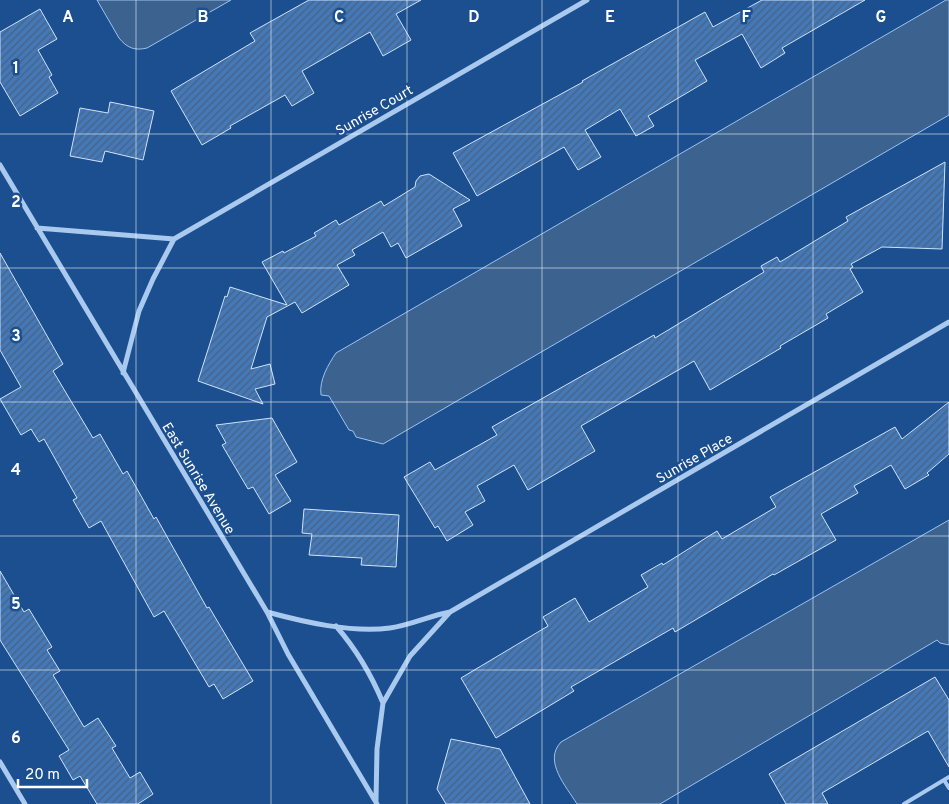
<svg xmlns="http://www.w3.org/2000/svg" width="949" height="804" viewBox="0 0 949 804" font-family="Overpass,sans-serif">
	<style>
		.water { fill: #3c6290; stroke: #9cc4f0 }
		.building { fill: url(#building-hatch); stroke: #cfe3fa }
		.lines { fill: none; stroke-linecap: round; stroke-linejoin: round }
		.service { stroke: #a9c9ee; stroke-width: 4 }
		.minor { stroke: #a9c9ee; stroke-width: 5 }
		.grid { fill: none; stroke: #fff; stroke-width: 1; stroke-opacity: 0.55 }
		.labels { text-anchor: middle; stroke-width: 5; stroke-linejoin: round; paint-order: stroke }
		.street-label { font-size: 14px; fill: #fff; stroke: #1b4f8f }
		.grid-label { font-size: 16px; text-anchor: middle; font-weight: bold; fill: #fff; stroke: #1b4f8f; stroke-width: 5; stroke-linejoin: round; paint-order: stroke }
	</style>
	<defs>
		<pattern id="building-hatch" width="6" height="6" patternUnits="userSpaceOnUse" patternTransform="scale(1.25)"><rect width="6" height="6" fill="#4478b7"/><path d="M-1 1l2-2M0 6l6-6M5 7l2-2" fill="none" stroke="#486282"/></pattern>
	</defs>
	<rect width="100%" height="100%" fill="#1b4f8f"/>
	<!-- water -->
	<path class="water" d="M97,0H231L147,48C135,51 127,48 119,38Z
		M946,0H949V115L383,444L356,437L353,431L349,430L329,396L321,395C319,380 328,365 336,353Z
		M949,520V645L940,643L937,640L660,804H577C566,786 543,761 561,742Z"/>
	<!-- building -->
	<path class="building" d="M309,0H421L396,14L411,40L383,56L370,32L302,71L314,93L292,106L285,95L230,126L231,128L202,145L171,91L255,41L250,33Z
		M762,0H865L782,48L785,53L761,68L742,34L695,60L707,81L648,116L654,126L636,136L620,109L585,130L601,157L578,170L564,147L477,196L453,153L583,82L582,81L705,12L713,27Z
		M40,9L57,39L38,50L52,75L49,77L58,93L20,116L0,82V32Z
		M110,102L154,111L143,160L105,151L102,162L70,156L80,108L108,113Z
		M945,162L942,249L882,247L851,264L853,267L850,269L863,292L826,314L828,318L780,346L781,348L710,390L694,361L581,426L595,451L528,490L514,465L477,486L485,501L465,512L473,525L447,541L438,526L435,528L404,477L430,462L435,470L497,435L492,427L654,335L655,338L764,272L761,266L777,257L780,262L848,221L846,217Z
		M429,174L470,200L453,209L462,226L406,258L398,243L391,247L383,232L352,250L355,255L337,265L349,285L302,313L295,302L267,317L251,369L270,364L275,384L255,389L263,404L198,381L225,296L227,297L230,287L287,305L262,262L283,251L284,253L316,236L314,233L336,220L339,225L381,201L384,206L415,187L416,181L420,176Z
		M0,253L63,364L53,371L93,438L100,434L123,474L127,471L154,519L156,517L207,608L209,607L253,681L223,699L214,684L209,687L164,611L154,617L101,521L89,528L73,500L77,498L44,439L39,442L31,429L21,435L0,399L21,387L0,350Z
		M949,402V454L927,473L929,475L905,489L891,465L854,486L858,493L821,514L836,540L774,575L773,574L675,632L673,628L571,687L574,691L496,738L461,678L548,626L543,617L575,598L589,622L648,587L641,575L662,563L663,565L717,531L722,539L776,507L770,497L895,427L902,439Z
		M272,418L297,462L275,475L291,501L269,514L253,487L248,489L222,445L226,443L216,425Z
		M304,509L399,515L396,567L361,565L362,558L309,555L312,534L302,533Z
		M0,571L24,612L29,609L52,647L47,650L60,671L53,675L84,727L98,718L116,746L112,748L130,778L140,772L153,794L138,804H97L80,776L73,780L59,756L69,750L0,640Z
		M935,677L949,700V767L928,731L822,793L828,804H786L769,774Z
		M451,739L500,749L530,804H446L437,789Z"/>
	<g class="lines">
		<!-- service -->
		<path class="service" d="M944,780L949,788
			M904,804L949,777"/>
		<!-- minor -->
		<path class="minor" d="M0,165L267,612L288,654L377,804
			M37,228L174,239L153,279L139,311L123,373
			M174,239L587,0
			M267,612C304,622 351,633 390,628C411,625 429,616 450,612L410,656L383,703L377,749L376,801
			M450,612L949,322
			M336,626C356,649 371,674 383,703
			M0,762L25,804"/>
	</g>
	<!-- grid -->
	<path class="grid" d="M136,0V804M271,0V804M407,0V804M542,0V804M678,0V804M813,0V804M0,134H949M0,268H949M0,402H949M0,536H949M0,670H949"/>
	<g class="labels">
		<!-- street labels -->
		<g class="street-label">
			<text transform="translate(374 110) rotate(-30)" y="5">Sunrise Court</text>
			<text transform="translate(694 458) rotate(-30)" y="5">Sunrise Place</text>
			<text transform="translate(199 478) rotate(59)" y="5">East Sunrise Avenue</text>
		</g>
	</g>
	<g class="grid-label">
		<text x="68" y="22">A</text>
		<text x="203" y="22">B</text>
		<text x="339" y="22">C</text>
		<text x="474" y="22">D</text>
		<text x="610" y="22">E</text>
		<text x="746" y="22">F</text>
		<text x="881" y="22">G</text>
		<text x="16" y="73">1</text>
		<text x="16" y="207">2</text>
		<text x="16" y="341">3</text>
		<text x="16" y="475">4</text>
		<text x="16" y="609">5</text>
		<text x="16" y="743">6</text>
	</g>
	<!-- scale -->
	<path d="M18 779v8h69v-8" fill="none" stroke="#ffffff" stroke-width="2.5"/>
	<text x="25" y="779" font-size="15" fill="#ffffff" stroke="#1b4f8f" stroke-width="4" paint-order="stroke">20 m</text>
</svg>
